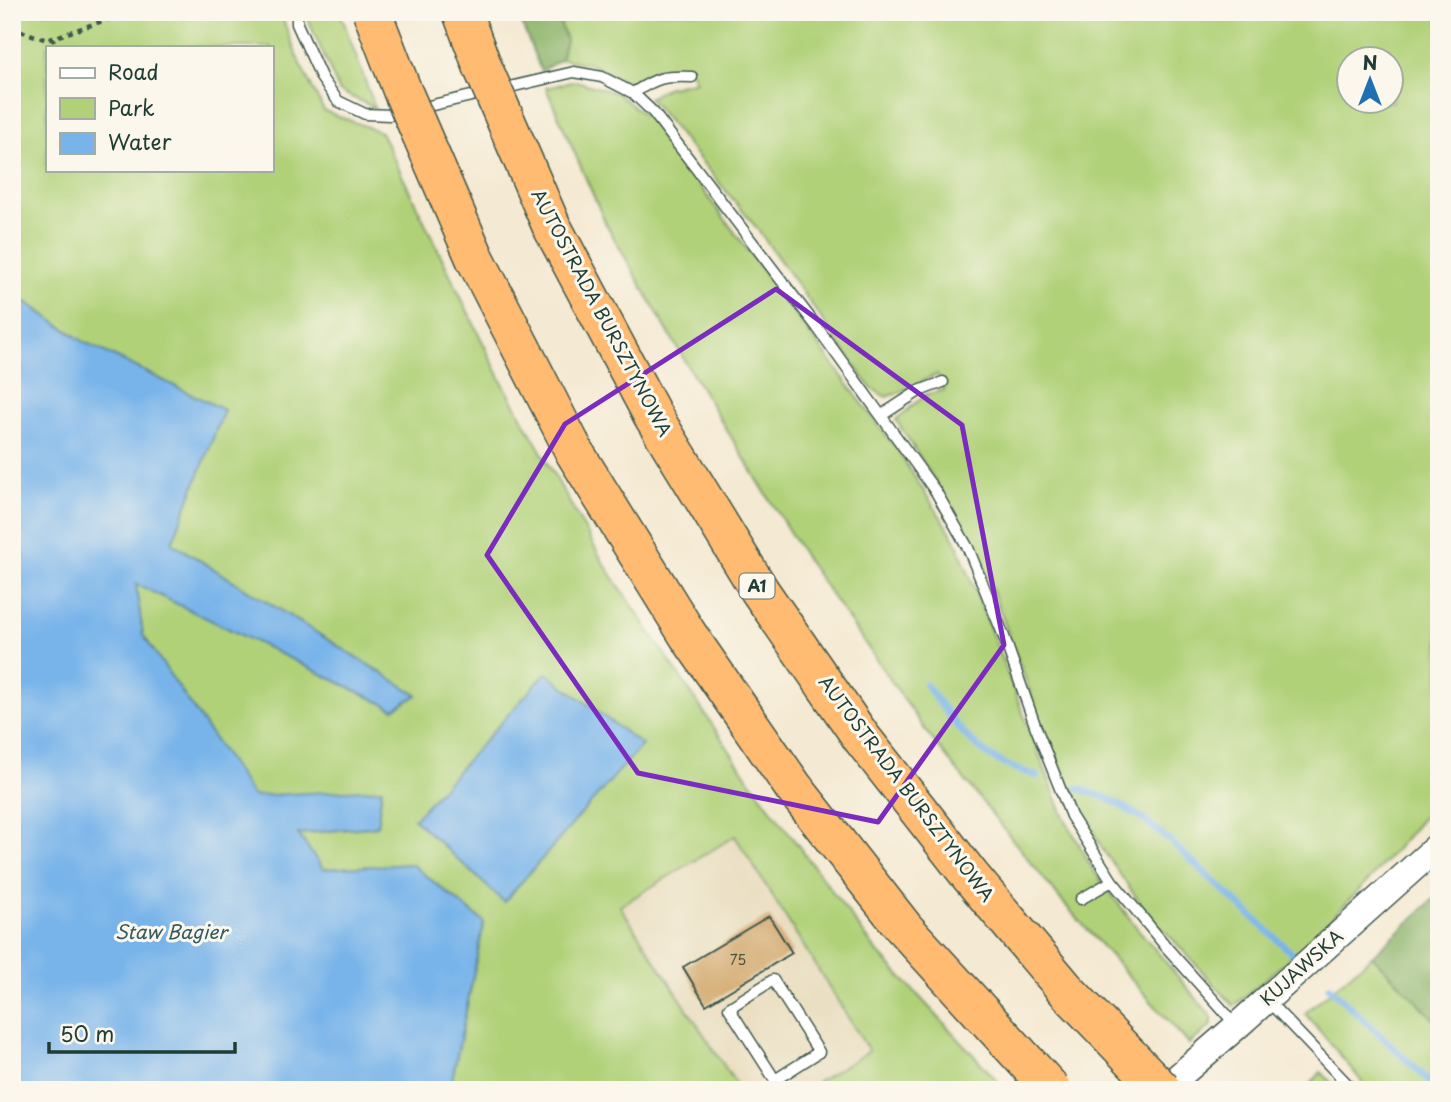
<svg xmlns="http://www.w3.org/2000/svg" width="1451" height="1102" viewBox="0 0 1451 1102" font-family="'Playpen Sans',sans-serif">
	<style>
		.built { fill: #e7daba }
		.green { fill: #b1d179; stroke: #688756; stroke-width: 2; fill-rule: evenodd }
		.forest { fill: #8cb369; stroke: #56784e; stroke-width: 2 }
		.water { fill: #78b4ea; stroke: #4c788f; stroke-width: 2 }
		.lines { fill: none; stroke-linecap: round; stroke-linejoin: round }
		.stream { stroke: #78b4ea; stroke-width: 7 }
		.building { fill: #cfa263 }
		.service-casing { stroke: #3f574c; stroke-width: 13 }
		.tertiary-casing { stroke: #3f574c; stroke-width: 29 }
		.path { stroke: #3f574c; stroke-width: 4.5; stroke-dasharray: 5 5; stroke-linecap: butt }
		.service { stroke: #fff; stroke-width: 10 }
		.tertiary { stroke: #fff; stroke-width: 26 }
		.motorway-bridge-casing { stroke: #3f574c; stroke-width: 41; stroke-linecap: butt }
		.motorway-bridge { stroke: #ffbb71; stroke-width: 38 }
		.marked { fill: none; stroke: #7b2cbf; stroke-width: 5; stroke-linejoin: round }
		.labels { text-anchor: middle; stroke-width: 6; stroke-linejoin: round; paint-order: stroke }
		.number-label { font-size: 14px; fill: #4b5640 }
		.shield { fill: #fbf7ec; stroke: #61756b; stroke-width: 2 }
		.shield-label { font-size: 16px; font-weight: bold; fill: #1f3d34 }
		.street-label { font-size: 18px; fill: #1f3d34; stroke: #fbf7ec }
		.water-label { font-size: 19px; font-style: italic; fill: #355b62; stroke: #fbf7ec }
	</style>
	<rect width="100%" height="100%" fill="#fbf7ec"/>
	<filter id="ink" filterUnits="userSpaceOnUse"><feTurbulence type="fractalNoise" baseFrequency=".0143" numOctaves="2"/><feDisplacementMap in="SourceGraphic" scale="14" xChannelSelector="R" yChannelSelector="G"/><feConvolveMatrix kernelMatrix="1 2 1 2 8 2 1 2 1" color-interpolation-filters="sRGB"/></filter>
	<filter id="wash" filterUnits="userSpaceOnUse"><feTurbulence type="fractalNoise" baseFrequency=".00686" numOctaves="4" result="noise"/><feDisplacementMap in="SourceGraphic" scale="28" xChannelSelector="R" yChannelSelector="G"/><feGaussianBlur stdDeviation="1.57" result="paint"/><feColorMatrix in="noise" values="0 0 0 0 0 0 0 0 0 0 0 0 0 0 0 0 0 1.4 0 .05"/><feComposite in="paint" operator="in"/></filter>
	<g filter="url(#wash)">
		<rect width="100%" height="100%" fill="#f4e9d2"/>
		<!-- built -->
		<path class="built" d="M735,835L869,1052L804,1090H740L620,905Z"/>
		<!-- green -->
		<path class="green" d="M12,12H280L300,64L324,111L381,132L500,378L603,562L748,778L876,950L1006,1090H804L869,1051L735,836L620,906L740,1090H450L484,922L411,864L323,869L298,834L377,826L253,797L143,635L135,583L394,709L417,695L172,543L224,410L84,342L25,301L12,302ZM47,47H271V170H47Z
			M314,12H340L375,108L339,91L308,19Z
			M556,12H1439V799L1371,878L1304,946L1234,1006L1143,907L1103,850L1074,796L1042,724L987,576L952,507L896,420L925,395L944,390L937,374L903,391L886,397L871,388L756,227L649,98L666,88L696,81L690,70H654L627,83L590,64L561,59L566,40ZM1350,60H1392V102H1350Z
			M576,81L616,93L650,119L897,450L955,539L1062,813L1093,870L1137,928L1212,1017V1025L1189,1044L1061,900L928,734L805,557L693,375L606,224L546,88Z
			M1372,956L1439,1024V1090H1369L1305,1013Z
			M1321,1072L1339,1090H1306Z"/>
		<!-- forest -->
		<path class="forest" d="M517,12H556L566,40L561,59L541,71Z
			M1439,894V1024L1372,956Z"/>
		<!-- water -->
		<path class="water" d="M24,301L84,342L224,410L172,543L417,695L394,709L136,584L143,635L253,796L382,789L377,826L298,834L323,869L411,864L484,922L450,1090H12V302Z
			M546,673L642,745L504,902L414,819Z"/>
		<g class="lines">
			<!-- stream -->
			<path class="stream" d="M926,685C947,713 968,746 1001,762C1012,768 1025,772 1037,776
				M1077,788L1104,797L1122,806L1143,819L1170,841L1294,955
				M1329,987L1439,1090"/>
		</g>
		<g id="blocks">
			<!-- building -->
			<path class="building" d="M769,916L792,953L706,1005L683,967Z"/>
		</g>
	</g>
	<g filter="url(#ink)">
		<use href="#blocks" fill-opacity="0" stroke="#3f574c" stroke-width="2"/>
		<g class="lines">
			<!-- service casing -->
			<g class="service-casing">
				<path id="service" d="M297,12V24L322,79L338,101L365,114L390,115L574,72L602,77L633,93L653,112L817,327L936,492L968,548L1003,634L1036,728L1071,816L1112,881L1168,949L1236,1025
					M633,93C658,77 663,76 692,77
					M882,415L919,391L943,382
					M1081,899L1112,881
					M1268,1001L1353,1090
					M775,1080L819,1052L773,980L729,1008L775,1080L782,1090"/>
			</g>
			<!-- tertiary casing -->
			<g class="tertiary-casing">
				<path id="tertiary" d="M1163,1090L1237,1026L1439,845"/>
			</g>
			<!-- path -->
			<path class="path" d="M12,26L21,31L47,40L129,12
				M51,38L60,47"/>
			<!-- service -->
			<use href="#service" class="service"/>
			<!-- tertiary -->
			<use href="#tertiary" class="tertiary"/>
			<!-- motorway-bridge casing -->
			<g class="motorway-bridge-casing">
				<path id="motorway-bridge" d="M372,12L402,90L475,258L575,453L688,635L794,788L904,928L1052,1090
					M462,12L483,68L551,225L653,416L760,591L861,737L971,877L1067,991L1162,1090"/>
			</g>
			<!-- motorway-bridge -->
			<use href="#motorway-bridge" class="motorway-bridge"/>
		</g>
	</g>
	<!-- marked area -->
	<path class="marked" d="M776,289L962,425L1004,645L878,822L638,773L487,555L565,424Z"/>
	<g class="labels">
		<!-- number labels -->
		<g class="number-label">
			<text x="738" y="965">75</text>
		</g>
		<!-- shield labels -->
		<rect class="shield" x="739.5" y="573.5" width="35" height="25" rx="5"/>
		<g class="shield-label">
			<text x="757" y="592">A1</text>
		</g>
		<!-- street labels -->
		<g class="street-label">
			<text transform="translate(601 313) rotate(62)" y="6">AUTOSTRADA BURSZTYNOWA</text>
			<text transform="translate(906 789) rotate(53)" y="6">AUTOSTRADA BURSZTYNOWA</text>
			<text transform="translate(1302 968) rotate(-42)" y="6">KUJAWSKA</text>
		</g>
		<!-- water labels -->
		<g class="water-label">
			<text x="171" y="939">Staw Bagier</text>
		</g>
	</g>
	<!-- margin -->
	<rect width="1451" height="1102" fill="none" stroke="#fbf7ec" stroke-width="42"/>
	<!-- legend -->
	<rect x="46" y="46" width="228" height="126" fill="#fbf7ec" stroke="#a3ada2" stroke-width="2"/>
	<rect x="60" y="68" width="35" height="10" fill="#ffffff" stroke="#a3ada2" stroke-width="2"/>
	<text x="108" y="80" font-size="21" fill="#1f3d34">Road</text>
	<rect x="60" y="98" width="35" height="21" fill="#b1d179" stroke="#a3ada2" stroke-width="2"/>
	<text x="108" y="116" font-size="21" fill="#1f3d34">Park</text>
	<rect x="60" y="133" width="35" height="21" fill="#78b4ea" stroke="#a3ada2" stroke-width="2"/>
	<text x="108" y="150" font-size="21" fill="#1f3d34">Water</text>
	<!-- north arrow -->
	<g transform="translate(1370 80)"><circle r="33" fill="#fbf7ec" stroke="#a3ada2" stroke-width="2"/>
	<path d="M0-5L12 26L0 18L-12 26Z" fill="#1f6fb2"/>
	<text y="-10" font-size="19" font-weight="bold" text-anchor="middle" fill="#1f3d34">N</text>
	</g>
	<!-- scale -->
	<path d="M49 1042v10h186v-10" fill="none" stroke="#1f3d34" stroke-width="3.5"/>
	<text x="60" y="1042" font-size="21" fill="#1f3d34" stroke="#fbf7ec" stroke-width="5" paint-order="stroke">50 m</text>
</svg>
